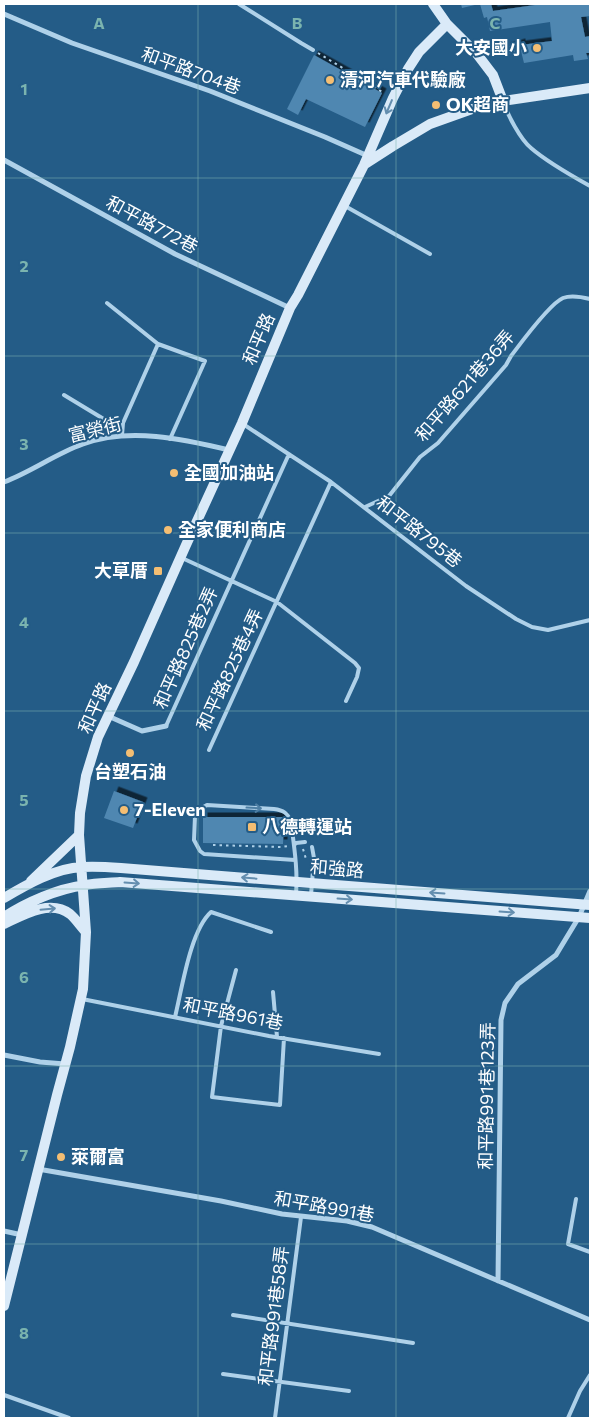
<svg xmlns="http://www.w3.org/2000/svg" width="594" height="1422" viewBox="0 0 594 1422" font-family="Commissioner,'Noto Sans TC',sans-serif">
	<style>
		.building { fill: #5087b1; filter: url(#shadow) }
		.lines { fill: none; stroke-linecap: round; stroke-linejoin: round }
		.path { stroke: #afd1e9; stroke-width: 2; stroke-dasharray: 2.5 4; stroke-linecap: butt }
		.lane { stroke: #afd1e9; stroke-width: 4 }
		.street { stroke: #afd1e9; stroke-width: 5 }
		.secondary { stroke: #daeaf8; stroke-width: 10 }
		.oneway { stroke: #648eaf }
		.oneway2 { stroke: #4e7fa4 }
		.grid { fill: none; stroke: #7bb4af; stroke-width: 1; stroke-opacity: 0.55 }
		.poi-dot { fill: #f4be73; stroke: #245c87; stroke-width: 2 }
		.labels { text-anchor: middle; stroke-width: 4; stroke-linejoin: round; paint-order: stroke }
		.poi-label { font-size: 18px; font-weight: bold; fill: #fff; stroke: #245c87; text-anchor: start }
		.street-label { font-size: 18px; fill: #fff; stroke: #245c87 }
		.grid-label { font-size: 16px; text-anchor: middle; font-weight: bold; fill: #7bb4af; stroke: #245c87; stroke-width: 4; stroke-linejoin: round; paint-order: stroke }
	</style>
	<defs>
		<filter id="shadow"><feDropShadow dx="4.5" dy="-4.5" stdDeviation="0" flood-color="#0009"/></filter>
	</defs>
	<rect width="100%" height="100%" fill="#245c87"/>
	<!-- building -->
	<path class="building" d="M461,4H479L462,8Z
		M480,4H491L493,11L542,4H590V16L581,17L585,37L590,36V53H586L588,59L574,61L573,55L524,63L521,51L507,54L506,47L521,43V45L552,41L550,22L490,31L487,17L484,18Z
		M314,55L382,93L365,127L306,99L298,115L287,109Z
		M114,791L143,802L133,828L104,818Z
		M203,817H284L283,844L203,843Z"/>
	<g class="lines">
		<!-- path -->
		<path class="path" d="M318,53L384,93
			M213,845L281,847L288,846
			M303,849L306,859"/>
		<!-- lane -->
		<path class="lane" d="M239,4L301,43L313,50
			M503,102C508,115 520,139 531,148C547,162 572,176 590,186
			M345,206L430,254
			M107,303L158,344L205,361L170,439
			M64,395L107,421L122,435
			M243,424L331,482L466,586L516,619L532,627L548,630L590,620
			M122,435L123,423L158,344
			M365,507L389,496L420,457L438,443L506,365L511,356C521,343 549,304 563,298C571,295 582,297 590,299
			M182,558L277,602L355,663L359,668L357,677L346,701
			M166,726L289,454
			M209,750L331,482
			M294,845L296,843L305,842
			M295,860L204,854L200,851L194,840L195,816L198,810L207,805L274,809C283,810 288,813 291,822C294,846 298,870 296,894
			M311,895L314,858L312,847
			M236,970L221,1026L212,1097L280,1105L284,1038
			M273,992L277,1037
			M82,999L269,1036L379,1054
			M175,1017C182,989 190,931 211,912L271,932
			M576,1199L568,1244L590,1252
			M233,1315L413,1343
			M223,1374L349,1391
			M4,1395L69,1418
			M275,1418L301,1217
			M568,1418L580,1391L590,1375"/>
		<!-- street -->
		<path class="street" d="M4,14L72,43L210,91L325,137L368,156
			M4,160L175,254L290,308
			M4,482C31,472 55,454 83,444C129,427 183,439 229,450
			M108,716L142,731L166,726
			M4,1055L40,1062L65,1064
			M38,1169L221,1201L282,1214L347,1221L372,1227L590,1320
			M4,1231L22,1235
			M498,1281L501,1020L505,1003L518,984L556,955L579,917L590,891"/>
		<!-- secondary -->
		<path class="secondary" d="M433,4L447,24L477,54L493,75L503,101
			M365,164L393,146L430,124L472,109L503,101L590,88
			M31,881L79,835
			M4,898C26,885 55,868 82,867C95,866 108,867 121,868L590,905
			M4,917C27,902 57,889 85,885C96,883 108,883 120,882L590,918
			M4,924C23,915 50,899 70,914C76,919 81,927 86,932
			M4,1306L57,1095L70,1047L83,989L86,932L79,835L80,813L86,776L98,737L134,662L186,545L242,423L290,308L298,295L364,165L393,98L408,69L419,52L447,24"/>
	</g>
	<!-- one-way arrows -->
	<defs><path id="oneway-shaft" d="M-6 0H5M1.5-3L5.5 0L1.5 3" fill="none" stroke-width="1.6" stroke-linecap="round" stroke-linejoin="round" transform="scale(1.25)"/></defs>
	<g class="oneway">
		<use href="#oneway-shaft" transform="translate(389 107) rotate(113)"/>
		<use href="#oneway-shaft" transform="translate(249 878) rotate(-175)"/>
		<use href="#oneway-shaft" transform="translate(132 883) rotate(4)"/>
		<use href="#oneway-shaft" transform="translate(437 893) rotate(-176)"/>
		<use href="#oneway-shaft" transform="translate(345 899) rotate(4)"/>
		<use href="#oneway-shaft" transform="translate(48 909) rotate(-5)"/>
		<use href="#oneway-shaft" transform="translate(507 912) rotate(4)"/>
	</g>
	<use class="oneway2" href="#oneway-shaft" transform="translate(254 808) rotate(3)"/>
	<!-- grid -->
	<path class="grid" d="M198,4V1418M396,4V1418M4,178H590M4,356H590M4,533H590M4,711H590M4,889H590M4,1066H590M4,1244H590"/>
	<!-- markers -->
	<g class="poi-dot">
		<circle cx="537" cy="48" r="5"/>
		<circle cx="330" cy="80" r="5"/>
		<circle cx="436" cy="105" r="5"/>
		<circle cx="174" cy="473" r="5"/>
		<circle cx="168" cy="530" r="5"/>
		<rect x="153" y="566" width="10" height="10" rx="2.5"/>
		<circle cx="130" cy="753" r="5"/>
		<circle cx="124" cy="810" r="5"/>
		<rect x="247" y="822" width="10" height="10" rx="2.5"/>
		<circle cx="61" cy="1157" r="5"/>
	</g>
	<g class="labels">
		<!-- poi labels -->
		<g class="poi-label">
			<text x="527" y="54" text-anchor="end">大安國小</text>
			<text x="340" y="86">清河汽車代驗廠</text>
			<text x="446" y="111">OK超商</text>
			<text x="184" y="479">全國加油站</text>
			<text x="178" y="536">全家便利商店</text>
			<text x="148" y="577" text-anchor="end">大草厝</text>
			<text x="130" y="778" text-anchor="middle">台塑石油</text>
			<text x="134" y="816">7-Eleven</text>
			<text x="262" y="833">八德轉運站</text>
			<text x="71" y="1163">萊爾富</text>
		</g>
		<!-- street labels -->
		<g class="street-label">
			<text transform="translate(191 71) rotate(20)" y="6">和平路704巷</text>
			<text transform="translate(152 225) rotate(28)" y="6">和平路772巷</text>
			<text transform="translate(259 339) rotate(-67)" y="6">和平路</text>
			<text transform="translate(465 386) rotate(-49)" y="6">和平路621巷36弄</text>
			<text transform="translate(95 430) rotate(-14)" y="6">富榮街</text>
			<text transform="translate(419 532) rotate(38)" y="6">和平路795巷</text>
			<text transform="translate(186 648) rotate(-66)" y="6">和平路825巷2弄</text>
			<text transform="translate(230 670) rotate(-65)" y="6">和平路825巷4弄</text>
			<text transform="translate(95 708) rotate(-66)" y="6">和平路</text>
			<text transform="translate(337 869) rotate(5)" y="6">和強路</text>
			<text transform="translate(233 1014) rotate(11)" y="6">和平路961巷</text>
			<text transform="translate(487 1096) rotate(-89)" y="6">和平路991巷123弄</text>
			<text transform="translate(324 1207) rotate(10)" y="6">和平路991巷</text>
			<text transform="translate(274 1316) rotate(-83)" y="6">和平路991巷58弄</text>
		</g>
	</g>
	<g class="grid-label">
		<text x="99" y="29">A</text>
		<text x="297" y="29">B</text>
		<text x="495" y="29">C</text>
		<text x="24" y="95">1</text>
		<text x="24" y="272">2</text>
		<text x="24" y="450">3</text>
		<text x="24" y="628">4</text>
		<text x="24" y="806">5</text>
		<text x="24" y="983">6</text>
		<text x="24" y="1161">7</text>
		<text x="24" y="1339">8</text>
	</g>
	<!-- border -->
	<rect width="594" height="1422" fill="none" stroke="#ffffff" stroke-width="10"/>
</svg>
